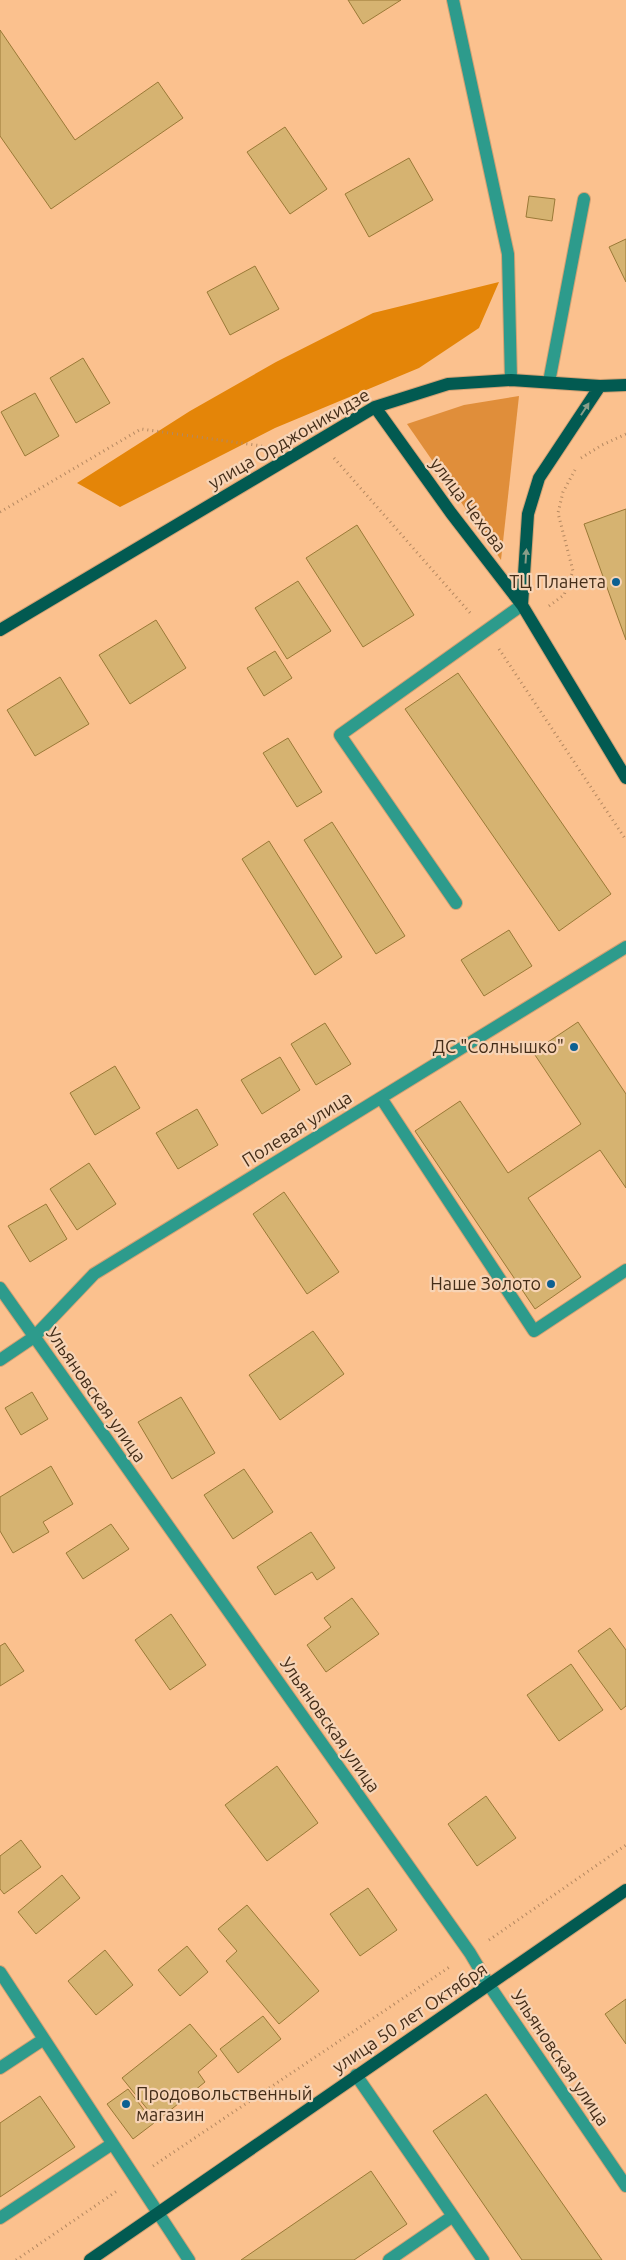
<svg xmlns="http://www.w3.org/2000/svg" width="626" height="2260" viewBox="0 0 626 2260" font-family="Ubuntu,sans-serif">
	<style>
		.green { fill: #e08e3a }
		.forest { fill: #e48508 }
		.building { fill: #d6b371; stroke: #9a7937 }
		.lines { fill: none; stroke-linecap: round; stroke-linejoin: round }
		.minor-casing { stroke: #d3a174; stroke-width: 14 }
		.major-casing { stroke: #d3a174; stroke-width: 14 }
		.path { stroke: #b48860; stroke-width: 3; stroke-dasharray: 1 4; stroke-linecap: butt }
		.minor { stroke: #2d9b8c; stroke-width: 12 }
		.major { stroke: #025a51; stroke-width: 12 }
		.oneway { fill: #899d89 }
		.poi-dot { fill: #0c6092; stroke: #f7d4b6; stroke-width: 2 }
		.labels { text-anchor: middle; stroke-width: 4.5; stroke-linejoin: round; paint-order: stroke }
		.street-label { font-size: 18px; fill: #452e19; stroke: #f7d4b6 }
		.poi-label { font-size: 18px; fill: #452e19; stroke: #f7d4b6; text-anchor: end }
	</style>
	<rect width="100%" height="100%" fill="#fbc18e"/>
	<!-- green -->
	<path class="green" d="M519,396L501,560L407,424L464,405Z"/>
	<!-- forest -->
	<path class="forest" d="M499,282L479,328L419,368L275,428L120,507L77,483L190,411L276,362L373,313Z"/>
	<!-- building -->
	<path class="building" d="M348,0H401L363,24Z
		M0,30L75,140L158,82L183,118L51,209L0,136Z
		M285,127L327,189L290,214L247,152Z
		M409,158L433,200L369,237L345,194Z
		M529,196L555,199L552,221L526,217Z
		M626,239V282L609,247Z
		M255,266L279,309L230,335L207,292Z
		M83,358L110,403L76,423L50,378Z
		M35,393L59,436L25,456L1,412Z
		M626,509V640L584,524Z
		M357,525L414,615L363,647L306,558Z
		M298,581L331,631L287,659L255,608Z
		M156,620L186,668L130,704L99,655Z
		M275,651L292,678L264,696L247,668Z
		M458,673L611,894L559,931L405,709Z
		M60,677L89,724L35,756L7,710Z
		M288,738L322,792L297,807L263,753Z
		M332,822L405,936L376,954L304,840Z
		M269,841L342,957L315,975L242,859Z
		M509,930L532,966L484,996L461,960Z
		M578,1022L626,1094V1188L600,1150L528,1198L581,1277L535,1309L415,1131L460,1101L508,1173L581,1124L533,1052Z
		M325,1023L351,1064L316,1085L291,1044Z
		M280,1057L300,1090L262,1114L241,1080Z
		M115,1066L140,1108L95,1135L70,1093Z
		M197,1109L218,1145L178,1169L156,1133Z
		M89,1163L116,1204L77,1230L50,1189Z
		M284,1192L339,1272L307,1294L253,1214Z
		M46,1204L67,1239L30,1262L8,1226Z
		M313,1331L344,1374L280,1420L249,1375Z
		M32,1392L48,1419L21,1435L5,1408Z
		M181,1397L215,1453L172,1479L138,1422Z
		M51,1466L73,1504L43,1522L49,1532L13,1553L0,1531V1497Z
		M244,1469L273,1512L233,1539L204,1495Z
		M111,1524L129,1549L83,1579L66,1553Z
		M311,1532L335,1568L317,1580L312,1572L275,1595L257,1567Z
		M352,1598L379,1634L326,1672L307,1645L331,1627L324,1618Z
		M171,1614L206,1665L170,1690L135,1640Z
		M610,1628L626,1650V1706L621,1710L578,1651Z
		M5,1643L24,1671L0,1686V1646Z
		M571,1664L603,1710L559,1741L527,1695Z
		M277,1766L318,1823L267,1861L225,1805Z
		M486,1796L516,1838L477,1866L448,1824Z
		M21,1840L41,1867L4,1894L0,1889V1856Z
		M62,1875L80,1898L36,1934L18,1912Z
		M368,1888L397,1930L360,1956L330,1914Z
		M247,1905L319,1991L279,2024L226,1961L237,1951L218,1929Z
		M187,1946L208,1972L180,1996L158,1970Z
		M105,1950L133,1985L96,2015L68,1981Z
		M626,1999V2044L605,2014Z
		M263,2016L281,2039L238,2073L220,2049Z
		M190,2024L217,2056L198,2072L205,2082L157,2121L122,2078Z
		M128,2089L154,2123L133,2139L107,2104Z
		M486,2094L602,2260H522L433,2131Z
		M40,2096L75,2147L0,2197V2123Z
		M371,2171L407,2224L354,2260H241Z"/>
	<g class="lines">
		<!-- minor casing -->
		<g class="minor-casing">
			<path id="minor" d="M453,0L508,254L511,380
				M549,382L584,199
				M456,903L340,735L522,605
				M381,1098L534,1331L626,1270
				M0,1288L470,1953L489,1985L626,2186
				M0,1360L34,1337L94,1274L626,947
				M0,1972L189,2260
				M0,2068L44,2039
				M356,2075L453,2216
				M0,2218L112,2144
				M389,2260L453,2216L483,2260"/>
		</g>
		<!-- major casing -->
		<g class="major-casing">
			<path id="major" d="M375,407L451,513L522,605L626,778
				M522,605L528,514L539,478L600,386
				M0,630L375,407L448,384L511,380L600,386L626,385
				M90,2260L626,1890"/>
		</g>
		<!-- path -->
		<path class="path" d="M334,458L472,615
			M581,458L602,445L626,434
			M0,512L141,429L262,446
			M549,606L564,595L573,571L558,513L563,492L575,470
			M499,649L626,840
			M489,1940L626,1845
			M153,2166L451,1966
			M16,2260L117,2191"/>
		<!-- minor -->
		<use href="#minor" class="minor"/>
		<!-- major -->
		<use href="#major" class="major"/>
	</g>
	<!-- one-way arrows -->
	<defs><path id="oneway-solid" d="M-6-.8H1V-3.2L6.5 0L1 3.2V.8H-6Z" transform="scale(1.25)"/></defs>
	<g class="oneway">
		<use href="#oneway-solid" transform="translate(585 409) rotate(-57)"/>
		<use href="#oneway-solid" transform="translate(526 556) rotate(-86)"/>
	</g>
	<!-- markers -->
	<g class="poi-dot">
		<circle cx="616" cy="582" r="5"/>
		<circle cx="574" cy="1047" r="5"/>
		<circle cx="551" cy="1284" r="5"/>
		<circle cx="126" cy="2104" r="5"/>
	</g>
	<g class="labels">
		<!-- street labels -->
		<g class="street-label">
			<text transform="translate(289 439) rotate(-30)" y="6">улица Орджоникидзе</text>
			<text transform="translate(468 505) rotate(53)" y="6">улица Чехова</text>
			<text transform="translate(297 1129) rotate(-32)" y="6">Полевая улица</text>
			<text transform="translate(96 1395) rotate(55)" y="6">Ульяновская улица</text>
			<text transform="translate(330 1725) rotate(55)" y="6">Ульяновская улица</text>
			<text transform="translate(410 2018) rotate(-34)" y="6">улица 50 лет Октября</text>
			<text transform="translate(560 2058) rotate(56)" y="6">Ульяновская улица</text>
		</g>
		<!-- poi labels -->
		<g class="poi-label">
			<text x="606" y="588">ТЦ Планета</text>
			<text x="564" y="1053">ДС "Солнышко"</text>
			<text x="541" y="1290">Наше Золото</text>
			<text x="136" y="2100" text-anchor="start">Продовольственный<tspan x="136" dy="21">магазин</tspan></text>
		</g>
	</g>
</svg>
